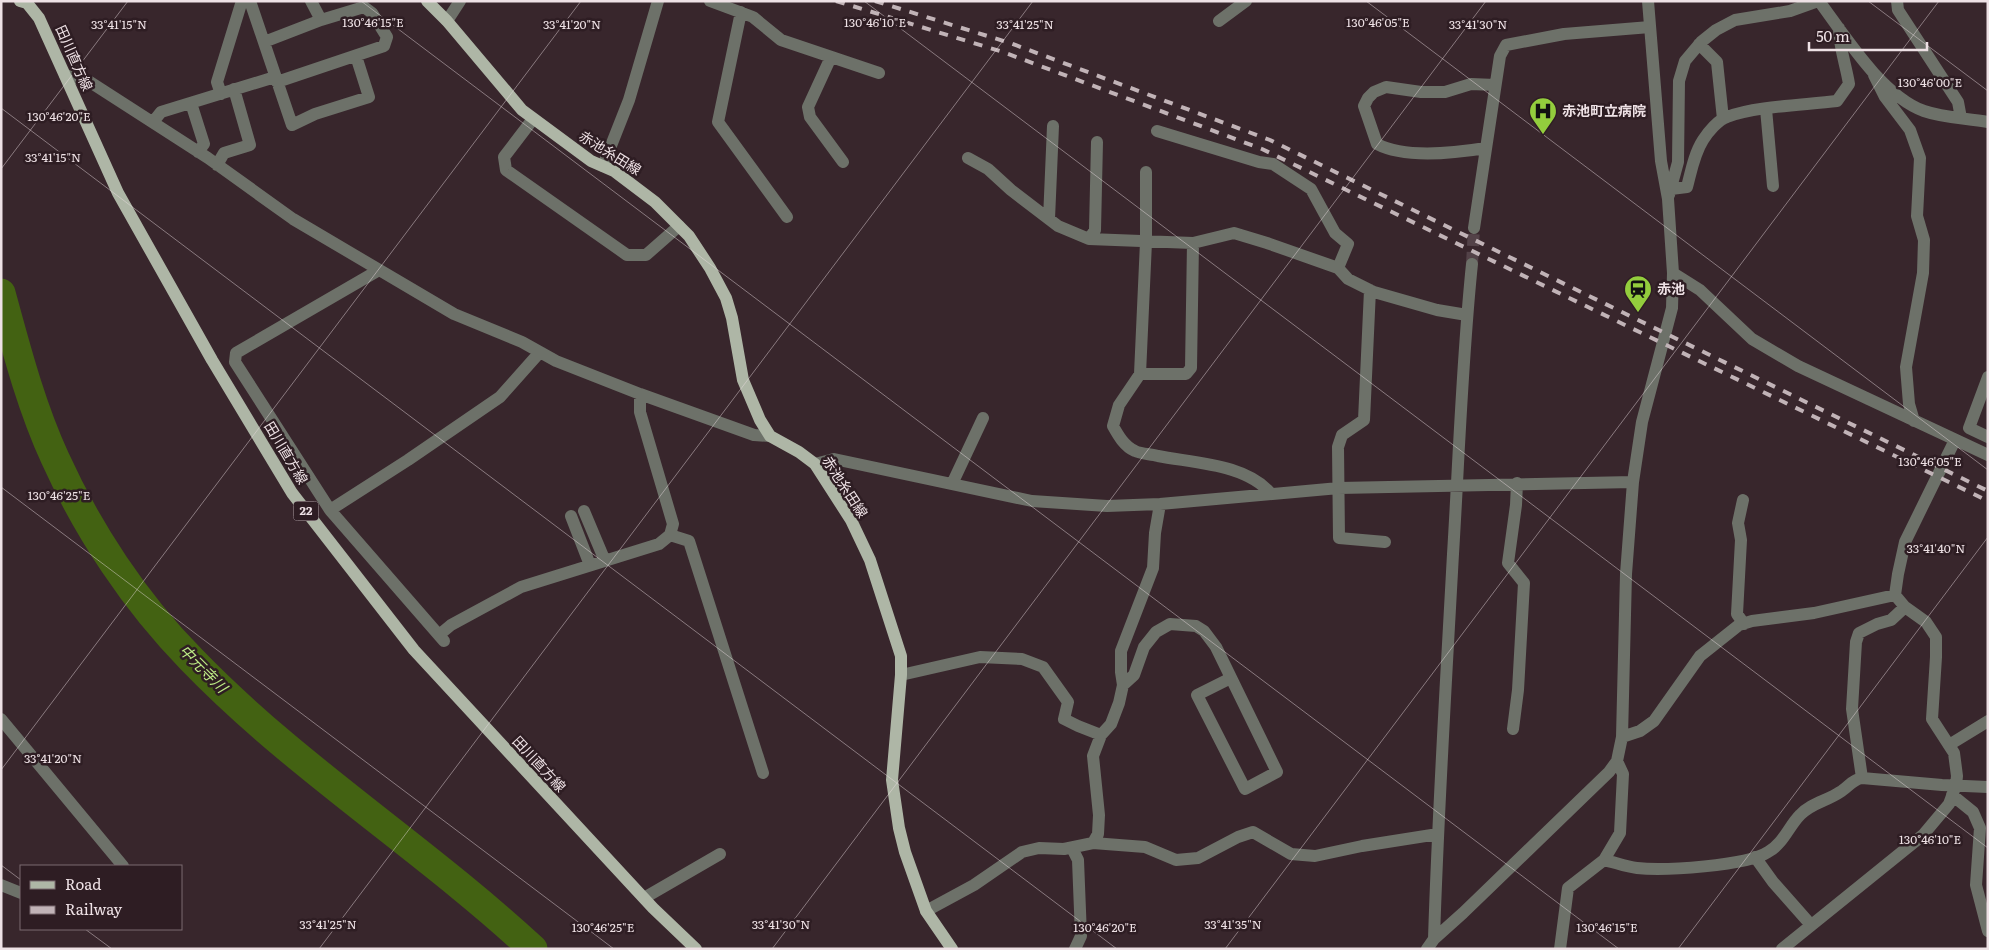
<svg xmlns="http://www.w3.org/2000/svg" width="1989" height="950" viewBox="0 0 1989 950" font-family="Literata,'Noto Sans JP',serif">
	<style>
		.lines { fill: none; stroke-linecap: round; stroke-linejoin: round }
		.river { stroke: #436212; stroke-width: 29 }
		.minor-tunnel { stroke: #534248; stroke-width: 12; stroke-dasharray: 12 6; stroke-linecap: butt }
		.minor { stroke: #6d7169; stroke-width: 12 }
		.major { stroke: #aeb6a6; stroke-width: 12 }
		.rail { stroke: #c1b3b7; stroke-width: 4; stroke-dasharray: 9 9; stroke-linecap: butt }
		.ticks { fill: none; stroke: #eee1e5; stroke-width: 1; stroke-opacity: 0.45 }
		.labels { text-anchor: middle; stroke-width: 5; stroke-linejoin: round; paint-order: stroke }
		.shield { fill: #2e1d23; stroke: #b4a6ab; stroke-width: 1 }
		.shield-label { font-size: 12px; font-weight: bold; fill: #eee1e5 }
		.street-label { font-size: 14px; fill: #eee1e5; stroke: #2e1d23 }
		.poi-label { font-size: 14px; font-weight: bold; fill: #eee1e5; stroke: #2e1d23; text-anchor: start }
		.water-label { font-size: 15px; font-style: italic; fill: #bfee87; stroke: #2e1d23 }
		.ticks-label { font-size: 12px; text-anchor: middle; fill: #eee1e5; stroke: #2e1d23; stroke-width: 5; stroke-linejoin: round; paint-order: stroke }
	</style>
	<rect width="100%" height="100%" fill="#38262c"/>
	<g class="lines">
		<!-- river -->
		<path class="river" d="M1,293C16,348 31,406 55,458C88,531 135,602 191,659C295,767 423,847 533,949"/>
		<!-- minor-tunnel -->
		<path class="minor-tunnel" d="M1472,264L1474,228"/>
		<!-- minor -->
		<path class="minor" d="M250,1L292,125L315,114L369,97L356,56
			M311,1L321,20
			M710,1L753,17L781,40L879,73
			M1819,1C1845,36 1882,96 1924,111C1944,118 1967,118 1988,122
			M1897,1L1898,10L1958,102L1961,118
			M741,12L718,122L787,217
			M447,21L460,1
			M1219,21L1246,1
			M264,42L321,20L364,7L372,13L387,37L384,46L277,82
			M1699,44L1717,62L1723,119
			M831,57L808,107L810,117L843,162
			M65,75L90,82L208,158L293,219L454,314L522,342L556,361L640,394L754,435L770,436
			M1874,75L1885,97L1910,130L1920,158L1917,216L1924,240L1923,273L1906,367L1909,404L1914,421
			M221,94L217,82L241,4L245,1
			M191,103L204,144L198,152
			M1766,109L1773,186
			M533,119L504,157L506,170L627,255H646L679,226
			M153,122L161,112L275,77
			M1157,131L1259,162L1273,164L1311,189L1335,233L1348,244L1338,268
			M1486,148C1455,153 1405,159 1377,144L1364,106L1368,98L1374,92L1386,87L1421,92H1445L1471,84L1495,85
			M968,158L988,169L1011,190L1058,226L1089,239L1193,243L1234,233L1267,243L1338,268L1348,279L1374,292L1437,310L1467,315
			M217,165L224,153L250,145L234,89
			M603,166L629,100L658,1
			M1146,172V242L1140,374L1119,405L1113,426C1118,435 1124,446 1135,451C1141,454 1151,454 1158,456C1193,463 1247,464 1271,494
			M1671,189L1687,187C1691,172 1694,154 1703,140C1708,132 1718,120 1727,117C1755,106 1806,105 1837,101L1849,84C1846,65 1839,47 1839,28
			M1669,195L1678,162L1679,81L1685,61L1701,42L1716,30L1735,20L1790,11L1818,1
			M1049,219L1053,126
			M1474,228L1500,56L1506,45L1564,34L1650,27
			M1089,239L1095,230L1097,142
			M379,270L236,353L235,362L330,510L444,641
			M1673,273L1700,290L1752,339L1798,366L1988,455
			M1370,290L1364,420L1342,435L1338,447L1339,538L1385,542
			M1140,374H1186L1191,368L1193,243
			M1988,377L1969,428L1988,437
			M815,464L834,459L1032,501L1107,506L1160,504L1339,488L1633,482
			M952,484L983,418
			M1743,500L1738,523L1741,540L1737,614L1744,624
			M330,510L408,460L500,397L540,352
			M584,511L605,561
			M571,516L590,565
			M670,535L689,541L763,773
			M439,635L451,625L521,587L659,544L670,535L673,524L640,412V394
			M901,675L980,657L1022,659L1043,667L1068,702L1064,719L1078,726L1101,735
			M1123,685L1134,675L1144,647L1156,632L1170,624L1196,626L1204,631L1216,647L1277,772L1245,789L1197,695L1231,678
			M1,719L123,866
			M1513,729L1518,690L1524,583L1508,563L1516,505L1517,483
			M1622,737L1640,731L1654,721L1700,656L1739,625L1752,621L1814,613L1895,595
			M1949,745L1988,721
			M1862,778L1852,709L1856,642L1859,633L1877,624L1891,620L1905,607
			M1952,795L1973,812L1980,828L1976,885L1988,931
			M1093,843L1098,834L1099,815L1093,756L1101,735L1111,724L1119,703L1123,685L1121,672V651L1153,568L1155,533L1160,504
			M1072,848L1078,860L1081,936L1075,949
			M1755,857L1773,882L1811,925
			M1604,860C1614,862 1626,867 1637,868C1663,871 1747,866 1768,852C1783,844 1789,826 1800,815C1811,803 1827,801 1840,792C1847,788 1853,779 1862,778L1942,785L1988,787
			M1,885L21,893
			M644,898L720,854
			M926,911L974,885L1022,852L1039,848L1064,849L1093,843L1145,847L1176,860L1198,858L1238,837L1253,832L1291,854L1315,856L1362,846L1438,834
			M1434,939C1438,811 1446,682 1453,554C1459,457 1462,360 1472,264
			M1427,949L1434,939L1463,913L1609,772L1617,761L1622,737L1626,574L1633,482L1642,422L1672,308L1673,273L1668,199L1661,161L1648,1
			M1560,949L1568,888L1604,860L1620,833L1623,774L1617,761
			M1782,949L1923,835L1949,804L1956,785L1957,776L1954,753L1932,719L1936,657V637L1926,622L1905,607L1895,595L1898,574L1905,542L1955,440"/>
		<!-- major -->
		<path class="major" d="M20,1L27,3L39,18L118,193L212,360L292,493L414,650L653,908L696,949
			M427,1L447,21L522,110L591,161L614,171L655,202L689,236L710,268L726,298L732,318L743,380L760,420L770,436L799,452L815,464L851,520L870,560L901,656V675L892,780L899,828L905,852L926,911L952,949"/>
		<!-- rail -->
		<path class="rail" d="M836,1L1003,52L1262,149L1988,501
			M875,1L1010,43L1270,140L1988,491"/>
	</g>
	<!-- ticks -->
	<path class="ticks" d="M361,1L1619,949M864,1L1988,848M1366,1L1988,470M1868,1L1988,91M1,108L1117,949M1,169L128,1M1,487L614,949M1,770L581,1M1,865L21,880M85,929L112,949M319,949L1033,1M772,949L1486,1M1225,949L1939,1M1678,949L1988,537"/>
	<!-- icons -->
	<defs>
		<g id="hospital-pin" transform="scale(1.4375)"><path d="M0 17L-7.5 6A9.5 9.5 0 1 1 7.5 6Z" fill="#93cd3d" stroke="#2e1d23"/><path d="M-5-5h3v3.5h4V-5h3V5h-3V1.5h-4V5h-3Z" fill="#111"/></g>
		<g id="station-pin" transform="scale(1.4375)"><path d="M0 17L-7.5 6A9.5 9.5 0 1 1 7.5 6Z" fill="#93cd3d" stroke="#2e1d23"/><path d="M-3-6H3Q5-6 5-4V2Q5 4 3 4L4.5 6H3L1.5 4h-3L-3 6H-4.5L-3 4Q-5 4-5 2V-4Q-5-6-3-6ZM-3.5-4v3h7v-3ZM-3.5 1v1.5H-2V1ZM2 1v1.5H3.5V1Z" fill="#111"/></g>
	</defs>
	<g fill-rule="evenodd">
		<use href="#hospital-pin" x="1543" y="111"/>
		<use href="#station-pin" x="1638" y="289"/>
	</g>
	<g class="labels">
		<!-- shield labels -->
		<rect class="shield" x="293.5" y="501.5" width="25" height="19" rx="4"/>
		<g class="shield-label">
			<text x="306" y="515">22</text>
		</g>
		<!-- street labels -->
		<g class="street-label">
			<text transform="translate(74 58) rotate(66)" y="5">田川直方線</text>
			<text transform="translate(610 153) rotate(32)" y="5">赤池糸田線</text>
			<text transform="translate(286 453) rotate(59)" y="5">田川直方線</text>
			<text transform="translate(845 487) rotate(57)" y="5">赤池糸田線</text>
			<text transform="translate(539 764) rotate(47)" y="5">田川直方線</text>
		</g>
		<!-- poi labels -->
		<g class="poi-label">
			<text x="1562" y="116">赤池町立病院</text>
			<text x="1657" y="294">赤池</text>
		</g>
		<!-- water labels -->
		<g class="water-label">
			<text transform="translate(203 669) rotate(45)" y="5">中元寺川</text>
		</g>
	</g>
	<g class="ticks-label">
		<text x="373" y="27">130°46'15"E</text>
		<text x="875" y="27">130°46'10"E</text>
		<text x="1378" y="27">130°46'05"E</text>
		<text x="119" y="29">33°41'15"N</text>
		<text x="572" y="29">33°41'20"N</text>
		<text x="1025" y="29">33°41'25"N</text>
		<text x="1478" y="29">33°41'30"N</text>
		<text x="1930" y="87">130°46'00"E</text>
		<text x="59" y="121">130°46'20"E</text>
		<text x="53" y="162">33°41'15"N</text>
		<text x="1930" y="466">130°46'05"E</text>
		<text x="59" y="500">130°46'25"E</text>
		<text x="1936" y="553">33°41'40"N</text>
		<text x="53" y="763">33°41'20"N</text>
		<text x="1930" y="844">130°46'10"E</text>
		<text x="328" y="929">33°41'25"N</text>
		<text x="781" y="929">33°41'30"N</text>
		<text x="1233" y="929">33°41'35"N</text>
		<text x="603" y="932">130°46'25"E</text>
		<text x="1105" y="932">130°46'20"E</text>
		<text x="1607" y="932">130°46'15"E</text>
	</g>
	<!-- border -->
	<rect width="1989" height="950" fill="none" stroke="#eee1e5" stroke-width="5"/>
	<!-- legend -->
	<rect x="20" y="865" width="162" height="65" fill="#2e1d23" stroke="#7b6b71"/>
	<rect x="30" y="881" width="25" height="8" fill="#aeb6a6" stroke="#7b6b71"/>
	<text x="65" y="890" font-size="15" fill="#eee1e5">Road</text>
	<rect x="30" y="906" width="25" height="8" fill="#c1b3b7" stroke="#7b6b71"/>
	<text x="65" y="915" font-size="15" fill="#eee1e5">Railway</text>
	<!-- scale -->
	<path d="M1809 42v8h118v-8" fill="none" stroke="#eee1e5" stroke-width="2.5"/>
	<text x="1816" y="42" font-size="15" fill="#eee1e5" stroke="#2e1d23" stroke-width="4" paint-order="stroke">50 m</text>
</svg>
